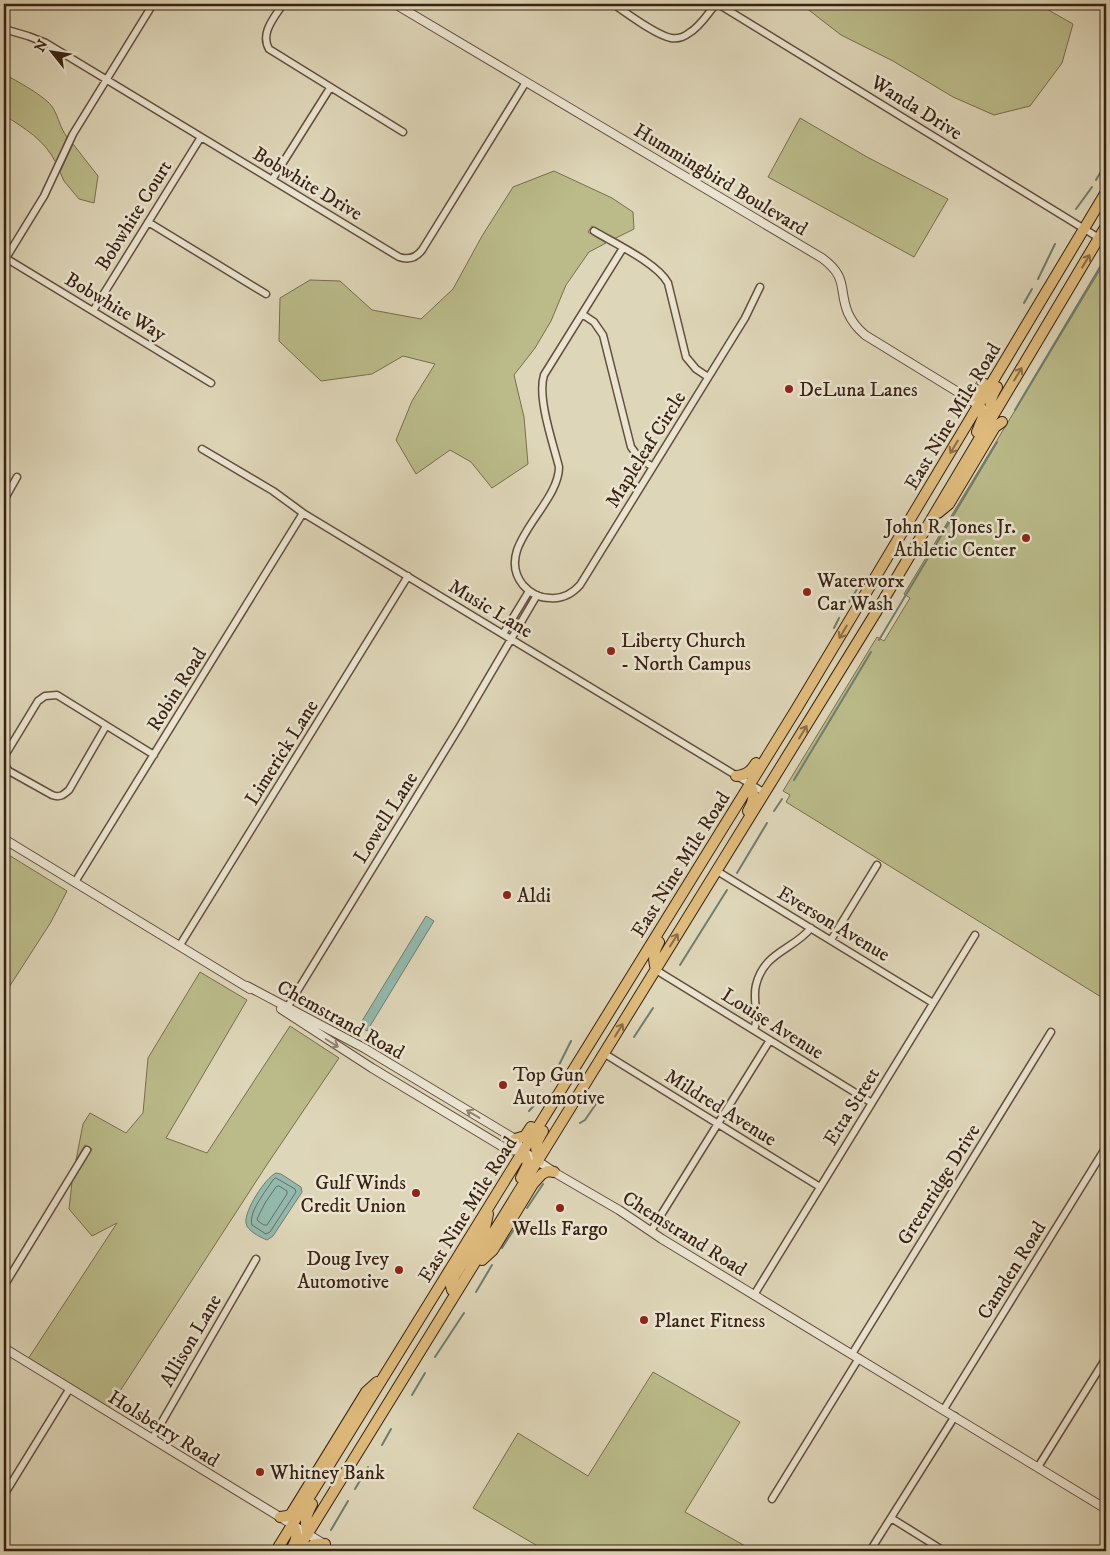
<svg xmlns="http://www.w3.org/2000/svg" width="1110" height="1555" viewBox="0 0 1110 1555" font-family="'IM FELL DW Pica',serif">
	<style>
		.green { fill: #babb89; stroke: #796e4d }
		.water { fill: #93b9ad; stroke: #6f7d6f }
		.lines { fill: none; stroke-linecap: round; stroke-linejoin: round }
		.shore { stroke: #666e5f; stroke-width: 1 }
		.stream { stroke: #6f7d6f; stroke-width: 2 }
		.minor-casing { stroke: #624f3b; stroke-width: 9 }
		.tertiary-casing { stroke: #624f3b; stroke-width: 10 }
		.primary-casing { stroke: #382211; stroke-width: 12 }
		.minor { stroke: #eae4d1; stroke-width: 6 }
		.tertiary { stroke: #eae4d1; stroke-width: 8 }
		.primary { stroke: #dfbb7c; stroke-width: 10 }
		.oneway { stroke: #8c6e46 }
		.oneway2 { stroke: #918371 }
		.poi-dot { fill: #8f2418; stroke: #eae4d1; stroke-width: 2 }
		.labels { text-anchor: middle; stroke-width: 5; stroke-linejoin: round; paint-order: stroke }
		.street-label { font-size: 20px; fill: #382211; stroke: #eae4d1 }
		.poi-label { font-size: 20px; fill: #382211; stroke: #eae4d1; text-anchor: start }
	</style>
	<rect width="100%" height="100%" fill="#ded6b8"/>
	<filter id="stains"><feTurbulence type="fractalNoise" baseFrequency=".004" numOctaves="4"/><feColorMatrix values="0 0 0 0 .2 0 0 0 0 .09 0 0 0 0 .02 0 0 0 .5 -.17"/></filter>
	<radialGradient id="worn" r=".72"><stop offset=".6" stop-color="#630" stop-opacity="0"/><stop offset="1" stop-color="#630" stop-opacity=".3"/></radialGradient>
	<!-- green -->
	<path class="green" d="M801,4H1038L1073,24L1062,63L1030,106L994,115L953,97L893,61L841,35Z
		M4,74C15,80 47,97 53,108C59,118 60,128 67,137L56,163C45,140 24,128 4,115Z
		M800,118L867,157L948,199L914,257L768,177Z
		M73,144L98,176L94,203L79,199L64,181L60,172Z
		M554,171L612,198L633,212L634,229L614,239L592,226L588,232L606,243L589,252L566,285L551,321L535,348L514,375L524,417L528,464L492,488L471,462L450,450L416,474L396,440L412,401L435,364L403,356L372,374L321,381L279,341L280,298L310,280L340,281L372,310L421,319L453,289L482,236L513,187Z
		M1106,260V1000L786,802L790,795L783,791L877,637L884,641L910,598L904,594Z
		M4,852L67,891L51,922L4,995Z
		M200,972L247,1000L166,1138L207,1153L290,1026L339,1058L268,1163L109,1408L28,1359L117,1223L92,1236L69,1209L72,1182L92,1149L85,1145L76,1160L83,1124L90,1113L126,1133L143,1113L148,1058Z
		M653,1372L740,1422L685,1512L754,1551H546L473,1508L518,1433L588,1476Z"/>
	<!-- water -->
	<path class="water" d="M426,916L434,921L367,1031L359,1026Z
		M276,1173L281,1174L301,1187L302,1192L273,1236L267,1240C260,1237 247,1231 246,1223C244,1211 265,1178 276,1173Z"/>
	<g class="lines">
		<!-- shore -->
		<path class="shore" d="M276,1178L295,1189L296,1192L270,1232L266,1234L252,1225C248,1212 266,1191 273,1180Z
			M279,1186L287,1191V1194L267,1225H264L258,1221L257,1219L265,1203L276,1187Z"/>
		<!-- stream -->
		<path class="stream" d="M1096,180L1106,163
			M1076,209L1092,187
			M1038,279L1055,244
			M1024,303L1032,289
			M976,384L986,367
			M1015,410L1106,257
			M849,602L859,586
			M834,628L839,618
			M879,640L997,442
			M794,780L871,652
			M774,811L782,799
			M737,873L767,823
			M680,965L727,890
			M634,1037L653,1008
			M551,1081L571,1041
			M529,1111L537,1102
			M580,1123L585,1120L600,1098
			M527,1208L543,1184
			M502,1248L518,1223
			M476,1292L492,1265
			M435,1357L464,1313
			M412,1395L425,1373
			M382,1445L391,1429
			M355,1489L368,1467
			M331,1530L348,1501"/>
		<!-- minor casing -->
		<g class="minor-casing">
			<path id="minor" d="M283,4C274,18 260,33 269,49L403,132
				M613,4C627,13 655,35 671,38C677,39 684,37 689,33C700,27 708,13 716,4
				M718,4L1099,238
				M4,29L28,36L46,43L399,257C408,260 416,258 422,250L526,82
				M272,180L330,88
				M148,222L266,294
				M594,231C614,243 657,263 668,283L686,357L696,369L708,377
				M623,248L544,375C537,398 553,443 559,467C559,506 492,547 523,585C530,593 539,598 550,598C562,599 572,594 580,585L745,318L760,287
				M4,257L211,383
				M6,258L44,196L73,134L153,4
				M93,311L201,137
				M582,314L594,322L603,335L631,447L640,459L653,467
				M202,449L273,491L303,513L765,793
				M4,500L17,477
				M503,634L529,591
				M4,757L38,701L45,696L57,695L154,755
				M4,764L9,771L52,795C60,798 63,795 69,790L106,726
				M717,871L933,1003
				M75,882L303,513
				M831,940L877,865
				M180,945L408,576
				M656,970L872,1103
				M285,1011L460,726L537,595
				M754,1030C760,1016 752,1000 756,985C764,952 793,950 811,928
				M605,1054L820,1187
				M651,1231L770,1040
				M4,1286L87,1150
				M754,1295L975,935
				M852,1354L1051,1032
				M944,1409L1106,1147
				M152,1439L256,1259
				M1038,1467L1106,1358
				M4,1495L70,1388
				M772,1499L859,1358
				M891,1518L944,1551
				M870,1551L955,1416"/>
		</g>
		<!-- tertiary casing -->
		<g class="tertiary-casing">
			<path id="tertiary" d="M395,4L822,258C849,278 838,289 848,313C852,322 858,329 865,335L966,397L982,408
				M4,839L250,989
				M247,986L364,1048L515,1139L523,1151L557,1174L619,1210L662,1239L1106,1509
				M281,1009L372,1068L508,1150L523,1151
				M4,1348L324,1544"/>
		</g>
		<!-- primary casing -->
		<g class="primary-casing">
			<path id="primary" d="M968,398L978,394L985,384
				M993,416C988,405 991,397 997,387
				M977,432L983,417L979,405
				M938,513L949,504L995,427L1002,422
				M736,776C747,775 751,771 756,763
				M748,811C754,801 755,795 750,784
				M656,970C653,958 653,953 659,942
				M515,1139L525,1136L531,1127
				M539,1161C534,1149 536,1142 543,1131
				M521,1178L528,1164L523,1151
				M482,1260L493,1250L533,1184L542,1174L548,1171L554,1172
				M452,1290L451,1286L454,1277L485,1228L488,1214
				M280,1517L287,1516L291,1514L366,1392L377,1382
				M308,1534C304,1522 306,1515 312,1504
				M276,1551L797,708L1106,192
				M290,1551C296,1542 299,1535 293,1525
				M297,1551L878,609L1106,226
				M306,1551C312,1544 317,1543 325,1544"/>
		</g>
		<!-- minor -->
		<use href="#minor" class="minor"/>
		<!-- tertiary -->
		<use href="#tertiary" class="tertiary"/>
		<!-- primary -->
		<use href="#primary" class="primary"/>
	</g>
	<!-- one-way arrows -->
	<defs><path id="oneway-shaft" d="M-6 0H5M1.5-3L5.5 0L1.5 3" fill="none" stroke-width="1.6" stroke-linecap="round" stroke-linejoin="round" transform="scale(1.25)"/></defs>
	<g class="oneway">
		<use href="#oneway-shaft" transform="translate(1086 261) rotate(-59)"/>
		<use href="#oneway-shaft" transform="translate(1018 374) rotate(-59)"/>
		<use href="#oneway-shaft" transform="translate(954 447) rotate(121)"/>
		<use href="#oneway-shaft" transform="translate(843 632) rotate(121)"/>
		<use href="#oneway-shaft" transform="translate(803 732) rotate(-59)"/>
		<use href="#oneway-shaft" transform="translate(674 940) rotate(-58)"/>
		<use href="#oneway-shaft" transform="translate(619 1030) rotate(-58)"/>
	</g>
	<g class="oneway2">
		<use href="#oneway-shaft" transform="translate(332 1043) rotate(32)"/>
		<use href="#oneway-shaft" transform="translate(473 1114) rotate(-149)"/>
	</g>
	<!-- markers -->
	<g class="poi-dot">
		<circle cx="789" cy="389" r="5"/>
		<circle cx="1026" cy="538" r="5"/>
		<circle cx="807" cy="592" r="5"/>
		<circle cx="611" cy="651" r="5"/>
		<circle cx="507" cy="895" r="5"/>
		<circle cx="503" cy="1085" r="5"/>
		<circle cx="416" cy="1193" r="5"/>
		<circle cx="560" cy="1208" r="5"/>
		<circle cx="399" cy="1270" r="5"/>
		<circle cx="644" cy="1320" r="5"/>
		<circle cx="260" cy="1472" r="5"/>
	</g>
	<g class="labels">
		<!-- street labels -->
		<g class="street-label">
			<text transform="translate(917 107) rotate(32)" y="7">Wanda Drive</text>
			<text transform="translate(721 179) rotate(31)" y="7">Hummingbird Boulevard</text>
			<text transform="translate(308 183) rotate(31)" y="7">Bobwhite Drive</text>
			<text transform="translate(133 215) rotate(-58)" y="7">Bobwhite Court</text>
			<text transform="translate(116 306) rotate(31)" y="7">Bobwhite Way</text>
			<text transform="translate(952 416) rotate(-59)" y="7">East Nine Mile Road</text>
			<text transform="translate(645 449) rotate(-58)" y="7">Mapleleaf Circle</text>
			<text transform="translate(491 608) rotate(31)" y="7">Music Lane</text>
			<text transform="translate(176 689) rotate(-58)" y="7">Robin Road</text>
			<text transform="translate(281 752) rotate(-58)" y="7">Limerick Lane</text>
			<text transform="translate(385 817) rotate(-58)" y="7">Lowell Lane</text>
			<text transform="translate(680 864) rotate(-58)" y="7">East Nine Mile Road</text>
			<text transform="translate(834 923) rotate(31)" y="7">Everson Avenue</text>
			<text transform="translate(341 1019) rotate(29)" y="7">Chemstrand Road</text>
			<text transform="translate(773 1023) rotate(32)" y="7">Louise Avenue</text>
			<text transform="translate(851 1106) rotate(-58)" y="7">Etta Street</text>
			<text transform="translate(721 1107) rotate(32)" y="7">Mildred Avenue</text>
			<text transform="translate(938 1184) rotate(-58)" y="7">Greenridge Drive</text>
			<text transform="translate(467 1209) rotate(-58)" y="7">East Nine Mile Road</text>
			<text transform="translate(685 1233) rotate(32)" y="7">Chemstrand Road</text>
			<text transform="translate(1011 1270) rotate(-58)" y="7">Camden Road</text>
			<text transform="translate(190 1340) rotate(-60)" y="7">Allison Lane</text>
			<text transform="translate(164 1428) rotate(32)" y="7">Holsberry Road</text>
		</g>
		<!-- poi labels -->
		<g class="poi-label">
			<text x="799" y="396">DeLuna Lanes</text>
			<text x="1016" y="533" text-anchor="end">John R. Jones Jr.<tspan x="1016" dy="23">Athletic Center</tspan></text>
			<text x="817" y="587">Waterworx<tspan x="817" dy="23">Car Wash</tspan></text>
			<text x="621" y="647">Liberty Church<tspan x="621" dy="23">- North Campus</tspan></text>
			<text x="517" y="902">Aldi</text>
			<text x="513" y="1081">Top Gun<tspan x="513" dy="23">Automotive</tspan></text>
			<text x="406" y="1189" text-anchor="end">Gulf Winds<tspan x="406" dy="23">Credit Union</tspan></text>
			<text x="560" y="1235" text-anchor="middle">Wells Fargo</text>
			<text x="389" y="1265" text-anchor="end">Doug Ivey<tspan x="389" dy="23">Automotive</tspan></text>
			<text x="654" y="1327">Planet Fitness</text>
			<text x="270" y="1479">Whitney Bank</text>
		</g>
	</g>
	<!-- margin -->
	<rect width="1110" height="1555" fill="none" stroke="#ded6b8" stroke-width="20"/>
	<rect x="5" y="5" width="1100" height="1545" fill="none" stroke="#382211" stroke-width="2.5"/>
	<rect x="10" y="10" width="1090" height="1535" fill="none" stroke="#382211"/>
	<!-- north arrow -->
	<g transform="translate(52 52) rotate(300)" stroke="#eae4d1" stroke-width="4" paint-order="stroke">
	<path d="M0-4L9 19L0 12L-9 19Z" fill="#382211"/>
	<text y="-8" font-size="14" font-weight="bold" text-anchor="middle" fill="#382211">N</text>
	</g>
	<rect width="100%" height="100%" filter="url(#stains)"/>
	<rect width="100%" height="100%" fill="url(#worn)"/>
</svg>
